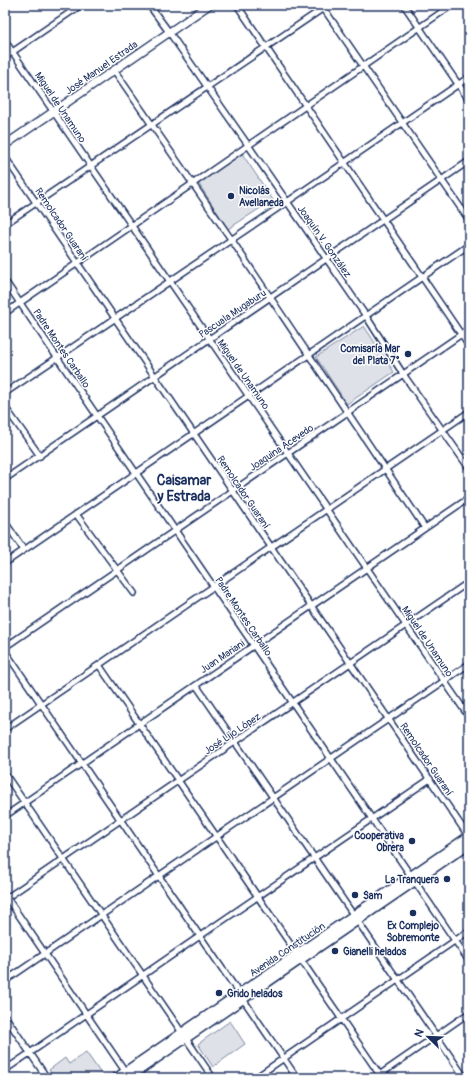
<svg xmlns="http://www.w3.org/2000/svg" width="474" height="1083" viewBox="0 0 474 1083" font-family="Pangolin,sans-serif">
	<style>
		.green { fill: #dee1e7; stroke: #7c88a2 }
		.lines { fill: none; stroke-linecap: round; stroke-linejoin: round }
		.street-casing { stroke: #1b2f5e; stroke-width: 8 }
		.secondary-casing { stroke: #1b2f5e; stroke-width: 10 }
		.primary-casing { stroke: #1b2f5e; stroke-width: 11 }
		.street { stroke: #fff; stroke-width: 5 }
		.secondary { stroke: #fff; stroke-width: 7 }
		.primary { stroke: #fff; stroke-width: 8 }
		.poi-dot { fill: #1b2f5e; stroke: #fff; stroke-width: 1.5 }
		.labels { text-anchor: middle; stroke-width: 3; stroke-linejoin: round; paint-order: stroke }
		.street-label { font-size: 10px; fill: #1b2f5e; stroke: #fff }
		.poi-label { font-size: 10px; font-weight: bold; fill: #1b2f5e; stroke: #fff; text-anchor: start }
		.district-label { font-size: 14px; font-weight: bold; fill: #1b2f5e; stroke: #fff }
	</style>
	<rect width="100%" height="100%" fill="#fff"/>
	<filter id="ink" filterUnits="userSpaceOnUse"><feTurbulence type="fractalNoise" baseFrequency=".025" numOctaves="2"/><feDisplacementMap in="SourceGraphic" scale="8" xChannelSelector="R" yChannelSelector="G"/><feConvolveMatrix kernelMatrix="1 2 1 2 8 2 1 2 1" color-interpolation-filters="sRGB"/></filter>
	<g filter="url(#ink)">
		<!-- green -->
		<path class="green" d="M241,152L273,200L228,229L197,181Z
			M364,326L394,372L347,404L316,357Z
			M230,1021L245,1044L213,1067L198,1044Z
			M86,1052L104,1078H55L49,1070L65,1058L69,1064Z"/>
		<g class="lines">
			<!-- street casing -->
			<g class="street-casing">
				<path id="street" d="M149,5L169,32L248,145L366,316L403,374L469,468
					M237,5L306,106L469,346
					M404,5L469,100
					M322,6L469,220
					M5,41L469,717
					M5,57L81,5
					M114,70L231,239L425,528
					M5,157L469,837
					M5,224L328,5
					M5,281L469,961
					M5,313L452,5
					M5,393L287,202L469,77
					M5,407L40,456
					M5,479L469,161
					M76,514L134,593
					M5,522L24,550
					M5,563L469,245
					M5,647L469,329
					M5,651L297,1078
					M99,665L382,1078
					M196,685L465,1078
					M5,729L469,412
					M5,774L213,1078
					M5,816L469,498
					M5,895L127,1074
					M5,899L469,582
					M5,981L469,664
					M5,1016L47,1078
					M5,1070L200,936L430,779
					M255,1078L469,931
					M375,1078L469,1013"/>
			</g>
			<!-- secondary casing -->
			<g class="secondary-casing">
				<path id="secondary" d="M5,145L209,5"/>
			</g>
			<!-- primary casing -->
			<g class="primary-casing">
				<path id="primary" d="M116,1078L469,836
					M128,1078L469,844"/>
			</g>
			<!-- street -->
			<use href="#street" class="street"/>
			<!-- secondary -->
			<use href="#secondary" class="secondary"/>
			<!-- primary -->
			<use href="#primary" class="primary"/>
		</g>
	</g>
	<!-- markers -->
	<g class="poi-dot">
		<circle cx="231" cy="196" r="4"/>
		<circle cx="408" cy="354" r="4"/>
		<circle cx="412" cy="841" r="4"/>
		<circle cx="447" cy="879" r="4"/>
		<circle cx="355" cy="895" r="4"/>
		<circle cx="413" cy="913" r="4"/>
		<circle cx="335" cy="951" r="4"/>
		<circle cx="219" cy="993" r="4"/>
	</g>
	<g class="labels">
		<!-- street labels -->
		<g class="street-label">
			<text transform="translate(101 67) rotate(-35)" y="4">José Manuel Estrada</text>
			<text transform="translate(61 107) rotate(56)" y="4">Miguel de Unamuno</text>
			<text transform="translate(62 224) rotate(56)" y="4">Remolcador Guaraní</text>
			<text transform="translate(325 241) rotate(55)" y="4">Joaquín V. González</text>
			<text transform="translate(232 313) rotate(-34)" y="4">Pascuala Mugaburu</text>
			<text transform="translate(62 348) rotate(56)" y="4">Padre Montes Carballo</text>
			<text transform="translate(244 374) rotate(55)" y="4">Miguel de Unamuno</text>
			<text transform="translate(281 447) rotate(-34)" y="4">Joaquina Acevedo</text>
			<text transform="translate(244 492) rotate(56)" y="4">Remolcador Guaraní</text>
			<text transform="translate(244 616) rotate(56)" y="4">Padre Montes Carballo</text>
			<text transform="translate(428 641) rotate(56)" y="4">Miguel de Unamuno</text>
			<text transform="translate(222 656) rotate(-34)" y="4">Juan Mariani</text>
			<text transform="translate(232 733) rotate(-34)" y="4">José Lijo López</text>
			<text transform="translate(427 759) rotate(56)" y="4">Remolcador Guaraní</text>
			<text transform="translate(287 949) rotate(-34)" y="4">Avenida Constitución</text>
		</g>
		<!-- poi labels -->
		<g class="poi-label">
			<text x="239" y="194">Nicolás<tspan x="239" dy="12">Avellaneda</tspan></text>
			<text x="400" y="352" text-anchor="end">Comisaría Mar<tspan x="400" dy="12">del Plata 7°</tspan></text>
			<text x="404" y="839" text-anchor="end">Cooperativa<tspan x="404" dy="12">Obrera</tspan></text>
			<text x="439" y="883" text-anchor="end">La Tranquera</text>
			<text x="363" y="899">Sam</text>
			<text x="413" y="929" text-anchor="middle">Ex Complejo<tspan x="413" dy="12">Sobremonte</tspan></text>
			<text x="343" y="955">Gianelli helados</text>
			<text x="227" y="997">Grido helados</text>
		</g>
		<!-- district labels -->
		<g class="district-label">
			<text x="184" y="485">Caisamar<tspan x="184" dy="16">y Estrada</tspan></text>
		</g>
	</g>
	<!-- margin -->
	<rect width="474" height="1083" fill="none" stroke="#fff" stroke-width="20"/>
	<rect x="10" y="10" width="454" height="1063" fill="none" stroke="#1b2f5e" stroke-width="1.5" filter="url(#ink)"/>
	<!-- north arrow -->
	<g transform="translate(428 1037) rotate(293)" stroke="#ffffff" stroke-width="3" paint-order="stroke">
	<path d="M0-3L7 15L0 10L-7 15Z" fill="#1b2f5e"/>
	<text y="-6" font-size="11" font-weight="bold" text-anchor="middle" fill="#1b2f5e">N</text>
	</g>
</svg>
